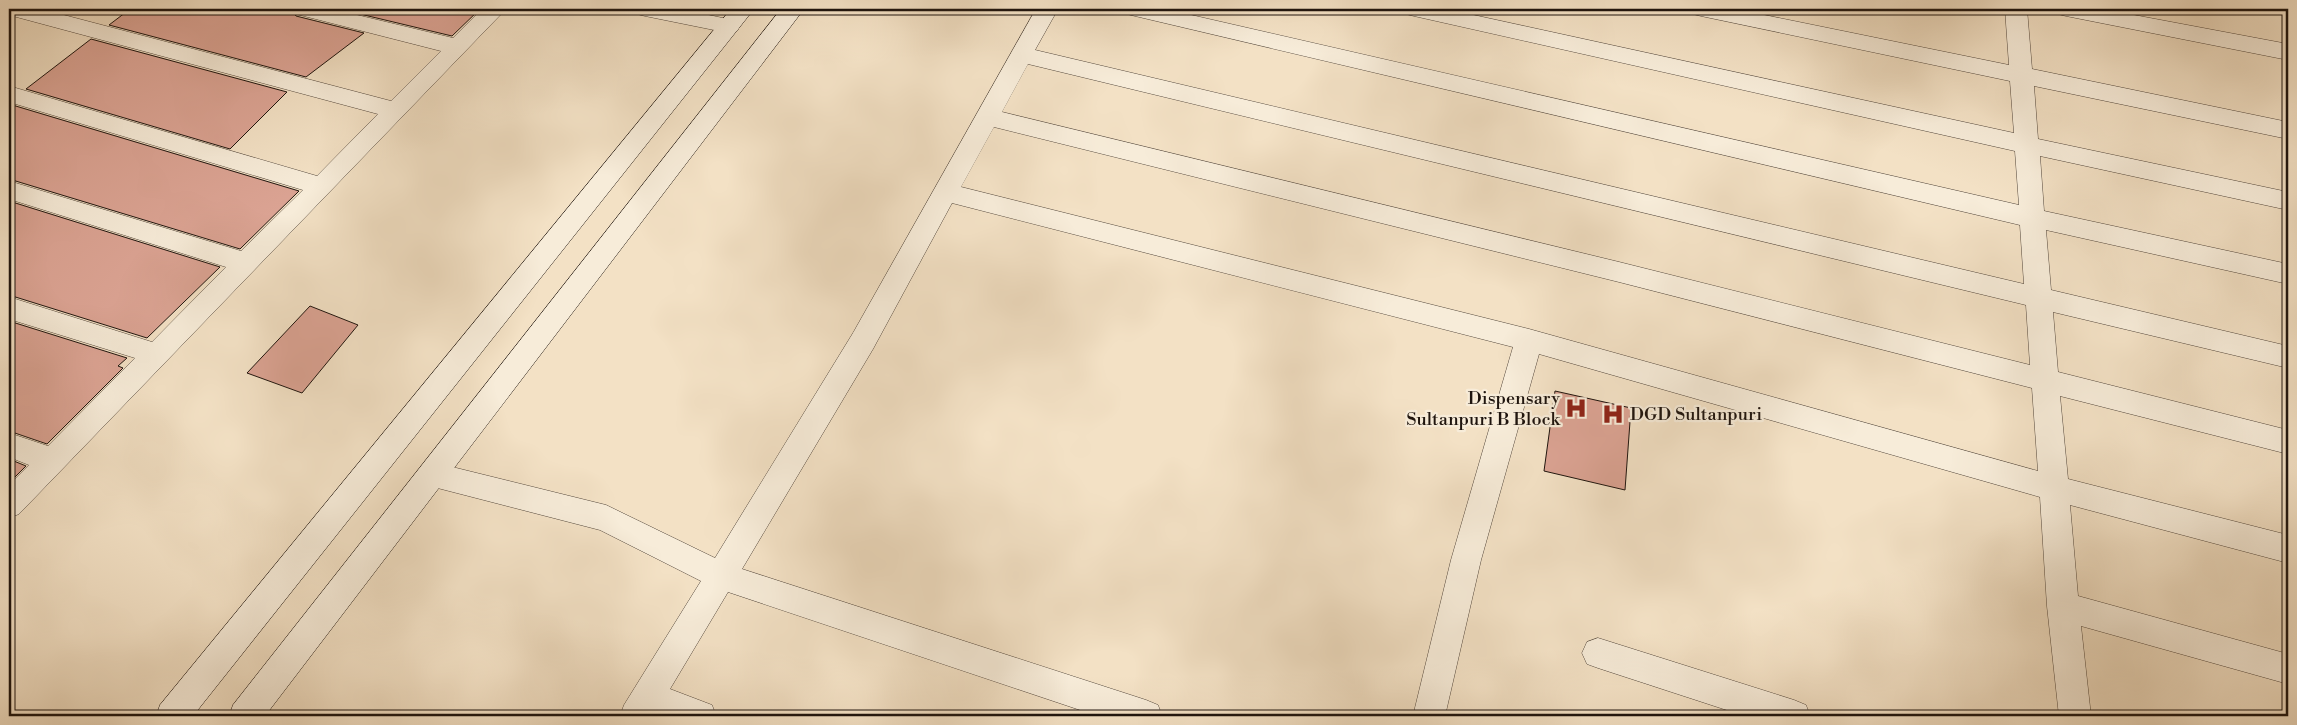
<svg xmlns="http://www.w3.org/2000/svg" width="2297" height="725" viewBox="0 0 2297 725" font-family="'Libre Bodoni',serif">
	<style>
		.building { fill: #dba393; stroke: #1e140e }
		.lines { fill: none; stroke-linecap: round; stroke-linejoin: round }
		.street-casing { stroke: #53473c; stroke-width: 1 }
		.secondary-casing { stroke: #1e140e; stroke-width: 1 }
		.street { fill: #f7ecd9; fill-rule: evenodd }
		.secondary { fill: #f7ecd9; fill-rule: evenodd }
		.labels { text-anchor: middle; stroke-width: 4.5; stroke-linejoin: round; paint-order: stroke }
		.poi-label { font-size: 18px; fill: #1e140e; stroke: #f7ecd9; text-anchor: end }
	</style>
	<rect width="100%" height="100%" fill="#f3e1c5"/>
	<filter id="stains"><feTurbulence type="fractalNoise" baseFrequency=".004" numOctaves="4"/><feColorMatrix values="0 0 0 0 .2 0 0 0 0 .09 0 0 0 0 .02 0 0 0 .5 -.17"/></filter>
	<radialGradient id="worn" r=".72"><stop offset=".6" stop-color="#630" stop-opacity="0"/><stop offset="1" stop-color="#630" stop-opacity=".3"/></radialGradient>
	<!-- building -->
	<path class="building" d="M130,9H291L296,16L364,33L306,77L109,25Z
		M339,9H480L452,36Z
		M91,39L287,92L230,149L26,89Z
		M9,104L299,191L240,249L9,179Z
		M9,201L220,267L147,338L9,295Z
		M310,306L358,325L302,393L247,373Z
		M9,321L127,358L118,366L123,368L47,444L9,431Z
		M1555,391L1631,408L1625,490L1544,471Z
		M9,459L26,466L9,483Z"/>
	<g class="lines">
		<!-- street casing -->
		<g class="street-casing">
			<path id="street" d="M9,9H41L391,101L441,51L296,14L293,9H332L453,38L482,9H506L19,514L9,518V485L29,465L9,457V433L48,446L135,358L9,319V297L152,342L226,267L9,199V181L241,251L303,190L9,102V86L317,176L378,114L9,15Z
				M634,9H680L737,21L740,26L737,31L729,33L645,16L637,14Z
				M1036,9H1058L1035,50L2024,284L2020,225L1135,16L1127,14L1124,9H1165L2019,205L2015,151L1414,16L1406,14L1403,9H1446L2014,133L2010,81L1701,16L1693,14L1690,9H1735L2009,65L2005,9H2027L2032,69L2288,122V139L2034,86L2038,139L2288,192V210L2040,156L2044,211L2288,264V284L2046,230L2051,290L2288,346V368L2053,312L2058,372L2288,430V454L2060,396L2068,479L2288,535V563L2070,505L2078,596L2288,654V684L2081,626L2091,716H2059L2047,606L2040,497L1539,354L1481,560L1445,716H1413L1451,560L1513,347L952,203L873,349L742,569L1146,700L1158,705L1162,716H1098L728,592L670,689L712,705L716,716H620L624,705L701,581L600,530L422,484L417,475L422,466L432,462L606,505L715,558L853,333ZM1028,64L2026,305L2030,365L1619,262L1002,112ZM994,127L1619,282L2032,388L2038,471L1529,329L961,187Z
				M2055,9H2102L2288,44V60L2066,16L2058,14Z
				M1598,638L1794,700L1806,705L1810,716H1745L1598,668L1587,664L1582,653L1587,642Z"/>
		</g>
		<!-- secondary casing -->
		<g class="secondary-casing">
			<path id="secondary" d="M731,9H754L193,716H156L160,705Z
				M781,9H804L265,716H229L233,705Z"/>
		</g>
		<!-- street -->
		<use href="#street" class="street"/>
		<!-- secondary -->
		<use href="#secondary" class="secondary"/>
	</g>
	<!-- icons -->
	<defs>
		<g id="hospital-bare" transform="scale(1.725)"><path d="M-5-5h3v3.5h4V-5h3V5h-3V1.5h-4V5h-3Z" fill="#8f2418" stroke="#f7ecd9" stroke-width="2.5" paint-order="stroke"/></g>
	</defs>
	<g fill-rule="evenodd">
		<use href="#hospital-bare" x="1576" y="408"/>
		<use href="#hospital-bare" x="1613" y="414"/>
	</g>
	<g class="labels">
		<!-- poi labels -->
		<g class="poi-label">
			<text x="1560" y="404">Dispensary<tspan x="1560" dy="21">Sultanpuri B Block</tspan></text>
			<text x="1630" y="420" text-anchor="start">DGD Sultanpuri</text>
		</g>
	</g>
	<!-- margin -->
	<rect width="2297" height="725" fill="none" stroke="#f3e1c5" stroke-width="30"/>
	<rect x="10" y="10" width="2277" height="705" fill="none" stroke="#1e140e" stroke-width="2.5"/>
	<rect x="15" y="15" width="2267" height="695" fill="none" stroke="#1e140e"/>
	<rect width="100%" height="100%" filter="url(#stains)"/>
	<rect width="100%" height="100%" fill="url(#worn)"/>
</svg>
